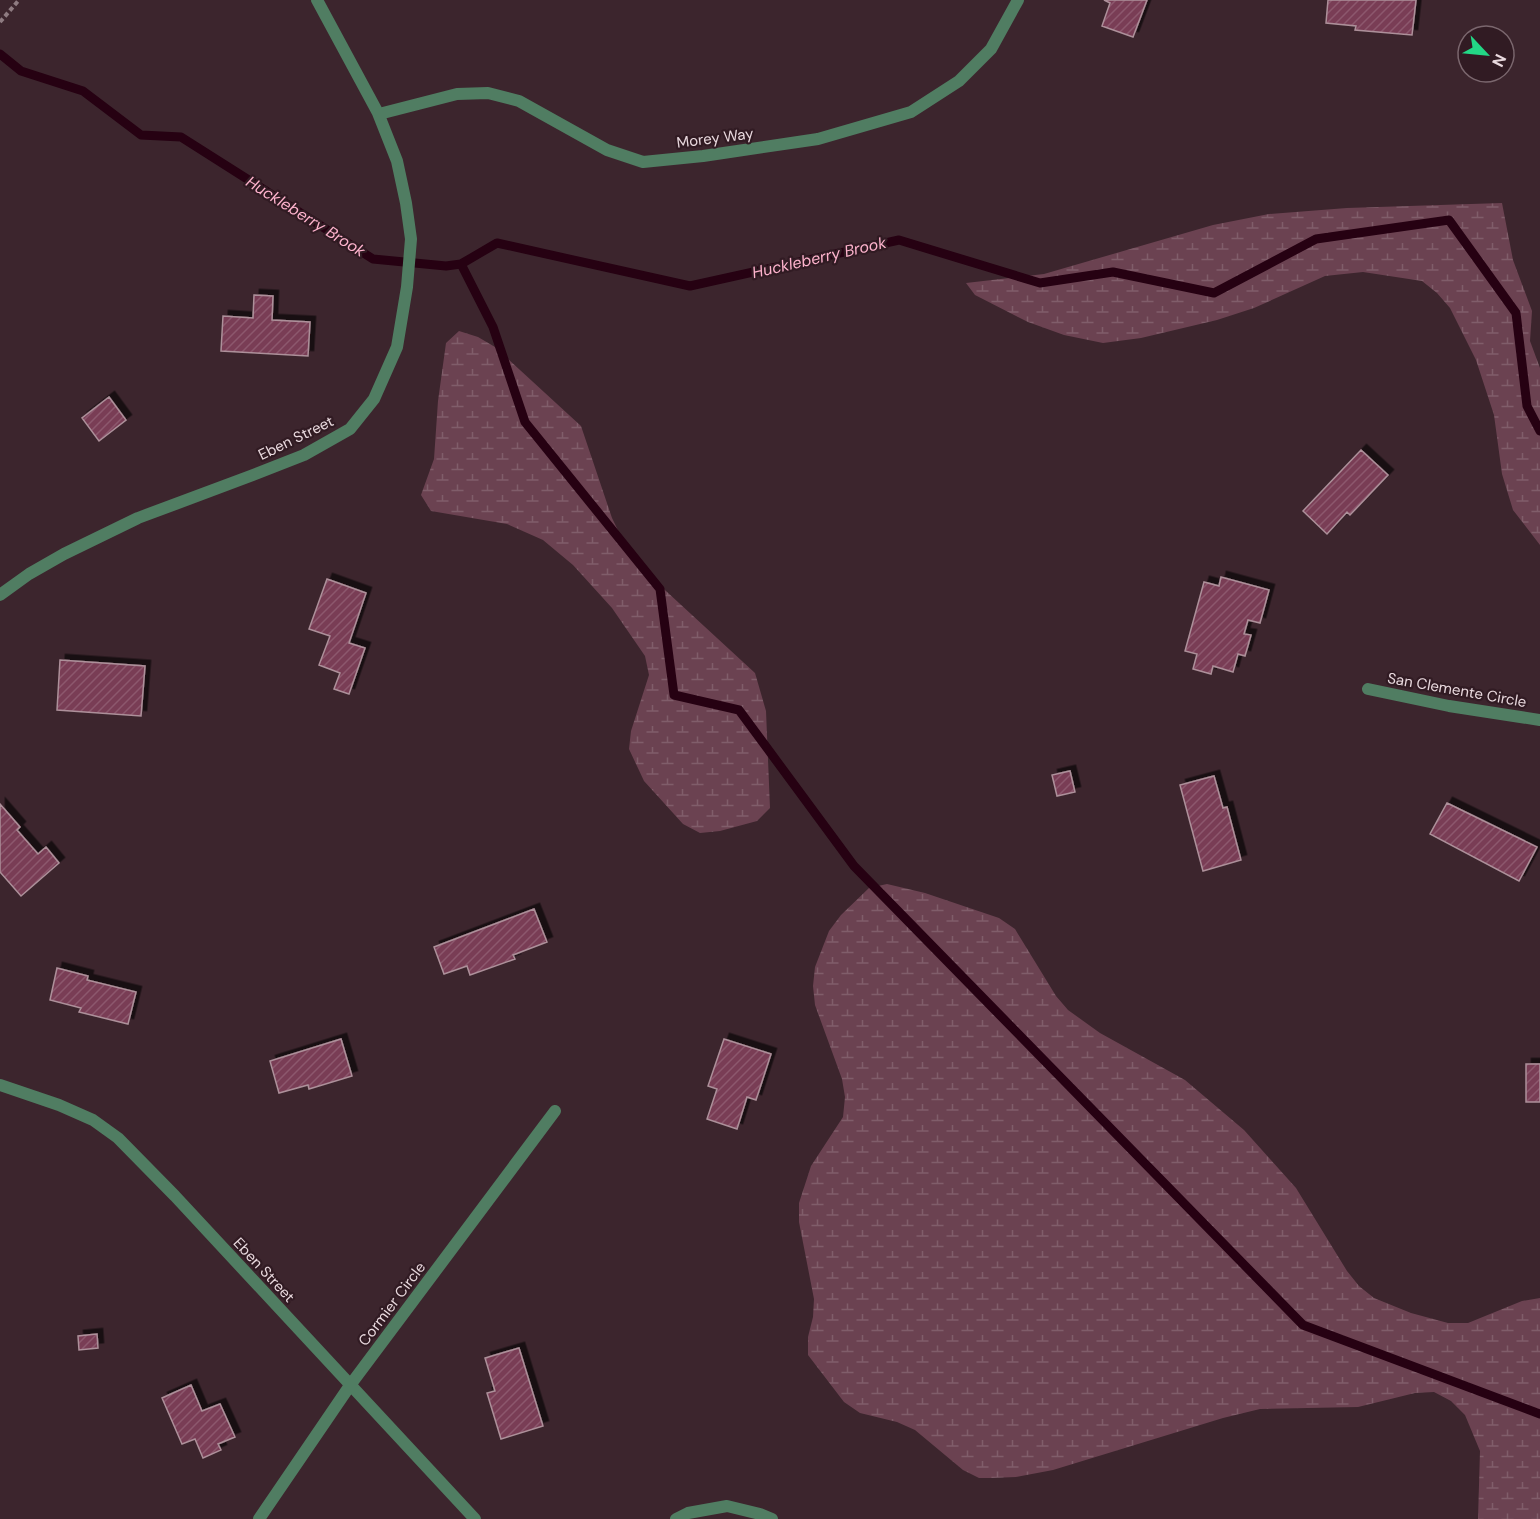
<svg xmlns="http://www.w3.org/2000/svg" width="1540" height="1519" viewBox="0 0 1540 1519" font-family="'DM Sans',sans-serif">
	<style>
		.wetland { fill: url(#wetland-marsh) }
		.lines { fill: none; stroke-linecap: round; stroke-linejoin: round }
		.stream { stroke: #260112; stroke-width: 9 }
		.building { fill: url(#building-hatch); stroke: #ad909a; stroke-width: 1.5; filter: url(#shadow) }
		.path { stroke: #8e7b81; stroke-width: 4; stroke-dasharray: 4.5 3; stroke-linecap: butt }
		.street { stroke: #507d62; stroke-width: 12 }
		.labels { text-anchor: middle; stroke-width: 4.5; stroke-linejoin: round; paint-order: stroke }
		.street-label { font-size: 15px; fill: #e9d9de; stroke: #311b23 }
		.water-label { font-size: 16px; font-style: italic; fill: #feb3cd; stroke: #311b23 }
	</style>
	<defs>
		<pattern id="wetland-marsh" width="20" height="14" patternUnits="userSpaceOnUse" patternTransform="scale(1.5)"><rect width="20" height="14" fill="#6b4251"/><path d="M1 5h8M5 5V1M11 12h8M15 12V8" fill="none" stroke="#805d6a"/></pattern>
		<pattern id="building-hatch" width="6" height="6" patternUnits="userSpaceOnUse" patternTransform="scale(1.5)"><rect width="6" height="6" fill="#793d55"/><path d="M-1 1l2-2M0 6l6-6M5 7l2-2" fill="none" stroke="#8c586d"/></pattern>
		<filter id="shadow"><feDropShadow dx="5.5" dy="-5.5" stdDeviation="0" flood-color="#0009"/></filter>
	</defs>
	<rect width="100%" height="100%" fill="#3c252d"/>
	<!-- wetland -->
	<path class="wetland" d="M1502,203L1513,260L1532,311L1530,341L1540,368V545L1513,510L1502,474L1494,415L1476,360L1450,308L1437,293L1422,281L1363,272L1325,276L1254,308L1217,320L1141,338L1103,343L1064,335L1028,322L975,295L966,283L1044,274L1213,225L1269,214L1347,208Z
		M459,331L478,337L495,347L581,426L612,518L629,553L641,568L755,673L766,711L770,808L757,821L720,831L700,833L683,824L644,781L629,749L631,731L649,675L645,656L612,608L573,565L543,540L507,524L431,511L421,495L434,459L438,401L446,343Z
		M887,884L925,893L999,918L1015,929L1056,996L1068,1010L1100,1033L1185,1080L1244,1130L1296,1188L1347,1271L1359,1286L1374,1298L1411,1313L1448,1323H1468L1522,1301L1540,1298V1519H1478L1480,1451L1465,1415L1451,1401L1434,1392L1415,1393L1358,1407L1260,1409L1223,1418L1053,1470L1016,1477L991,1478H979L963,1470L915,1430L897,1422L860,1413L844,1402L808,1355V1337L813,1317L814,1299L799,1222V1203L811,1166L843,1117L845,1097L842,1079L815,1005L813,986L815,967L829,931L841,915L869,888Z"/>
	<g class="lines">
		<!-- stream -->
		<path class="stream" d="M0,54L21,71L83,91L141,135L181,137L373,259L446,266L461,264L497,243L690,286L899,240L1040,283L1113,272L1214,293L1316,239L1449,220L1516,313L1527,406L1540,431
			M461,264L493,327L525,422L660,589L674,695L739,710L854,866L1303,1325L1540,1414"/>
	</g>
	<!-- building -->
	<path class="building" d="M1104,0H1147L1133,37L1102,26L1110,3Z
		M1328,0H1416L1412,35L1355,30L1356,26L1326,23Z
		M254,295L273,296L272,320L310,322L308,356L221,351L223,316L253,318Z
		M109,397L126,420L99,441L82,418Z
		M1361,450L1388,475L1350,515L1347,512L1327,534L1303,511Z
		M1221,577L1269,590L1260,623L1248,620L1244,634L1251,635L1245,656L1238,654L1233,672L1213,666L1211,674L1193,669L1197,654L1185,651L1204,582L1219,586Z
		M327,579L366,593L349,643L365,648L349,694L334,689L340,673L319,665L330,636L309,629Z
		M60,660L145,666L141,716L57,710Z
		M1070,771L1075,792L1057,796L1052,775Z
		M1214,776L1223,808L1227,807L1241,860L1203,871L1180,785Z
		M1447,803L1537,847L1519,881L1430,834Z
		M0,804L20,827L17,830L38,854L46,847L59,863L21,896L0,872Z
		M534,909L547,942L513,955L515,959L470,975L467,966L444,974L434,947Z
		M57,968L88,976L87,980L136,992L128,1024L79,1012L81,1008L50,1000Z
		M341,1039L352,1076L309,1089L308,1085L279,1093L270,1061Z
		M724,1039L771,1054L756,1100L747,1097L737,1129L707,1119L717,1089L708,1086Z
		M1526,1064H1540V1102H1526Z
		M97,1334L98,1348L79,1350L78,1336Z
		M519,1348L543,1426L501,1439L487,1393L495,1391L485,1358Z
		M191,1385L202,1411L220,1404L235,1437L218,1444L221,1450L203,1458L195,1439L182,1444L162,1398Z"/>
	<g class="lines">
		<!-- path -->
		<path class="path" d="M0,22L19,0"/>
		<!-- street -->
		<path class="street" d="M379,114L457,94L488,93L519,101L607,150L643,162L703,156L818,139L911,112L959,81L991,49L1018,0
			M0,595L29,574L64,554L138,518L253,475L304,455L350,429L374,399L397,347L407,287L411,239L406,203L397,161L378,113L317,0
			M1368,689L1449,706L1540,720
			M0,1085L59,1105L93,1120L118,1138L175,1196L475,1519
			M259,1519L351,1384L555,1111
			M676,1519L688,1513L727,1506L760,1514L772,1519"/>
	</g>
	<g class="labels">
		<!-- street labels -->
		<g class="street-label">
			<text transform="translate(715 138) rotate(-7)" y="5">Morey Way</text>
			<text transform="translate(296 438) rotate(-26)" y="5">Eben Street</text>
			<text transform="translate(1457 690) rotate(10)" y="5">San Clemente Circle</text>
			<text transform="translate(264 1270) rotate(47)" y="5">Eben Street</text>
			<text transform="translate(392 1304) rotate(-53)" y="5">Cormier Circle</text>
		</g>
		<!-- water labels -->
		<g class="water-label">
			<text transform="translate(306 216) rotate(32)" y="6">Huckleberry Brook</text>
			<text transform="translate(819 257) rotate(-13)" y="6">Huckleberry Brook</text>
		</g>
	</g>
	<!-- north arrow -->
	<g transform="translate(1486 54) rotate(116)"><circle r="28" fill="#311b23" stroke="#7b676e" stroke-width="1.5"/>
	<path d="M0-4.5L10 22L0 15L-10 22Z" fill="#23d886"/>
	<text y="-9" font-size="16" font-weight="bold" text-anchor="middle" fill="#e9d9de">N</text>
	</g>
</svg>
